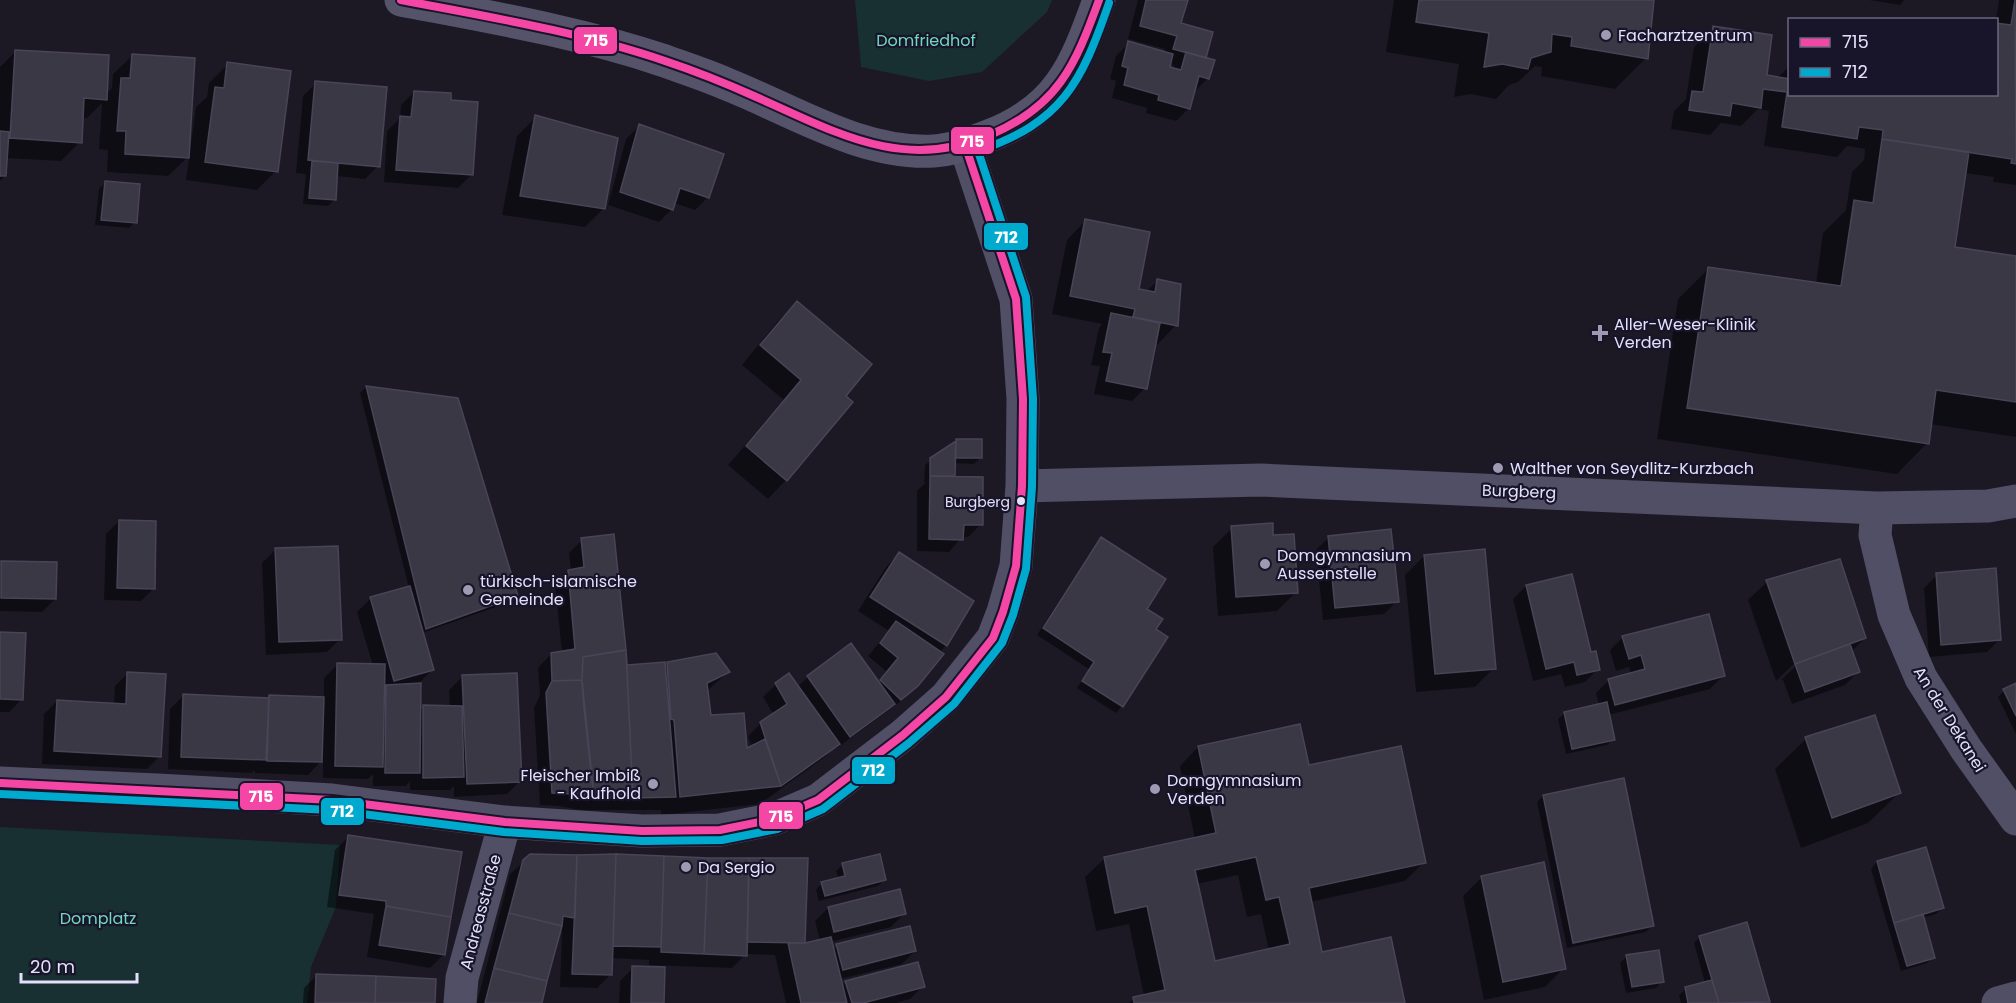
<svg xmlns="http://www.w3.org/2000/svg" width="2016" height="1003" viewBox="0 0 2016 1003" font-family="Poppins,sans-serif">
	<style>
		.green { fill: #183031 }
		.shadow { fill: #0007; fill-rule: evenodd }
		.building { fill: #3b3846; stroke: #494457; stroke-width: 1.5; fill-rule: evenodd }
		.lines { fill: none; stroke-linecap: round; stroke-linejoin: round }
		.street { stroke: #514f65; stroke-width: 33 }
		.secondary { stroke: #54536a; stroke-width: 33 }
		.bus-1-casing { stroke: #18142a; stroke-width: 12 }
		.bus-2-casing { stroke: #18142a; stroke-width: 12 }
		.bus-1 { stroke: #f346a5; stroke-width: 8 }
		.bus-2 { stroke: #00a9ce; stroke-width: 8 }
		.poi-dot { fill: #9d9ab1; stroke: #18142a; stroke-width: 2 }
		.bus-dot { fill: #e3e0fc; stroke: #18142a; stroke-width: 2 }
		.labels { text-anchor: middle; stroke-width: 4.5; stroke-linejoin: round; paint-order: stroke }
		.bus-label { font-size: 14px; fill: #e3e0fc; stroke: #18142a; text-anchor: end }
		.poi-label { font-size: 16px; fill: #e3e0fc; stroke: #18142a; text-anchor: start }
		.park-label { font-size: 16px; fill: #70d8be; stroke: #18142a }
		.street-label { font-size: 16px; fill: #e3e0fc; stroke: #18142a }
		.line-badge { stroke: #18142a; stroke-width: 2 }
		.badge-label { font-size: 16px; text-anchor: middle; font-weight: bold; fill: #fff }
	</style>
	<rect width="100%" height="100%" fill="#1c1925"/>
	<!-- green -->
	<path class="green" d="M855,0H1052L1047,12L982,72L929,81L861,67Z
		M0,827L340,845L336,907L311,967L307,1003H0Z"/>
	<!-- shadow -->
	<path class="shadow" d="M1138,0H1186L1180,24L1205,59L1208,78L1195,91H1193L1189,108L1176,121L1146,113L1147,108L1112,98L1116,81L1110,79L1116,56L1129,43L1164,53L1165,49L1128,39ZM1169,64L1174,65L1173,69L1168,68Z
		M1394,0H1653L1646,58L1615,89L1541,76L1542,67L1535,66L1518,82L1509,85L1496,99L1471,94L1454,97L1459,64L1386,52Z
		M1869,0H1904L1900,5Z
		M1999,0H2016V185L1993,182L1994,177L1965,173L1953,248L2016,258V437L1930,424L1927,443L1897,474L1657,439L1678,299L1709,268L1816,284L1823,233L1846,210L1852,172L1864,160L1865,149L1847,146L1837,157L1764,146L1769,111L1758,109L1741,126L1721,123L1710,135L1671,129L1674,111L1686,99L1694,47L1713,28L1765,76L1777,78L1790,66V94H1996V20Z
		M16,51L106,94L112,88L113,74L132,56L189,156L168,176L107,172L108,150L99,149L102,103L87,118H82L80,142L61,161L6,158L5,176L0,181V67Z
		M228,64L276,171L257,190L186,180L196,107L207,97L209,83Z
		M316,83L378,166L365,179L336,176L334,200L328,206L303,204L306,174L296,173L303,96ZM337,161L370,164L369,167L337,164Z
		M414,92L449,101L471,175L458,188L384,182L387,131L400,118L401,105Z
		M536,117L604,208L585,227L502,215L517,136Z
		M639,126L708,197L695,210L674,203L672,209L659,222L608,205L626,139Z
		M105,183L135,222L129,228L95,225L99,189Z
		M1085,221L1138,291L1146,292L1158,280L1176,325L1158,344L1154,343L1145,388L1132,401L1094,394L1100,366L1091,365L1099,328L1102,324L1052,314L1067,240Z
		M797,303L844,396L786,480L768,499L728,465L784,400L742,365L778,321Z
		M366,387L457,400L516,596L510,602L422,633L433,669L417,685L419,711L423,707H450L449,690L462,677L520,781L507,794L454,797V786L450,790H410V781L406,786H373V774L368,779L323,778V759L308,775L255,773L254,770L252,773L168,769L170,709L183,696L267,699L270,697L324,698V678L337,665L373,666L357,612L370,599L409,588L360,393Z
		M956,440L980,458L974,464L954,463V476L951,478L981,524L968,537H962L949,552L917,551V491L926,482H924L925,465Z
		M119,521L154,588L141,601L104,600L106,534Z
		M1232,528L1296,592L1277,611L1218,616L1213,547Z
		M1329,537L1397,601L1384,614L1323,620L1316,550Z
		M1102,539L1145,609L1154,629L1166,637L1122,706L1116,713L1077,688L1089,669L1037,635L1095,545Z
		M582,540L626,666L664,667L667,664L728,672L707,691L710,717L745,750L752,747L748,736L761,723L774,715L763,697L776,684L797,687L808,677L877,682L886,671L868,656L889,631L858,611L886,567L899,554L972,601L946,645L939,653L917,685L904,699L837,748L835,747L825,757L760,804L661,815V810H580L559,806L540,805L534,708L540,695L538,668L551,654L562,653L555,584L571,571L569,553Z
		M275,550L340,639L327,652L266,655L262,563Z
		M1424,556L1494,668L1475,687L1416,692L1405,575Z
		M2,562L55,599L42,612L0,611V564Z
		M1937,575L2000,639L1987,652L1929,657L1924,588Z
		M1767,582L1865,638L1851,652L1858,672L1845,685L1792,704L1783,680H1781L1797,665V661L1776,681L1748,600Z
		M1526,586L1590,653L1598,669L1585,682L1565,687L1561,674L1533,681L1513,599Z
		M0,634L22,699L9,712H0Z
		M1623,637L1723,676L1710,689L1608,715L1613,739L1607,745L1566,754L1558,719L1565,713L1599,705L1596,693L1609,680L1631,674L1629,667L1616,671L1610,650Z
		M128,673L160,756L147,769L42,764L44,714L57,701L114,704L115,686Z
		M2016,685V734L1998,697L2004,691Z
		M1806,739L1899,793L1868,823L1801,848L1775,769Z
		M1198,747L1308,767L1424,862L1405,881L1310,902L1321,954L1404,1003H1129L1133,999L1144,996L1129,924L1096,931L1085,877L1104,859L1195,839L1180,766ZM1238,875L1247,917L1261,914L1269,951L1214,963L1197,884Z
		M1543,796L1652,925L1646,932L1567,948L1537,802Z
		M348,837L460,853L443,955L430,968L367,957L374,914L327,907L335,850Z
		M531,856L806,859L804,945L820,941L815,921L828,908L904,914L891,927L830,942L833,950L837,946L915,951L902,964L840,979L841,987L846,982L923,986L910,999L896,1003H786L775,955L746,954L732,968L649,965V960L611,958L610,975L597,988L560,987L562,931L558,930L540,1003H477L510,874Z
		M1877,862L1942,908L1936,914L1922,918L1934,957L1927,963L1901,971L1871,869Z
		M843,865L884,880L878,886L819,901L816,890L822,883L839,879L836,871Z
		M1482,877L1564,968L1545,987L1484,1000L1463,896Z
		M1700,937L1768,1001L1767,1003H1681L1679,995L1686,989L1705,983L1694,943ZM1699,939H1702L1715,986L1713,987Z
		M1627,956L1662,981L1656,988L1626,993L1620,963Z
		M633,968L663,1003H619L620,981Z
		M317,975L433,1003H303L304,988Z"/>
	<!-- building -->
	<path class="building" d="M1146,0H1188L1181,23L1213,32L1206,58L1173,49L1177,36L1140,26Z
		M1419,0H1654L1648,59L1571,46L1572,37L1552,34L1551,52L1531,58L1528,69L1502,64L1484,67L1489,33L1416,22Z
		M2015,0L2016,164L2011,163L2012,159L1882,139L1883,130L1859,127L1857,139L1782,127L1787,92L1763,89L1761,108L1732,103L1730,116L1689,110L1692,91L1703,92L1713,26L1772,35L1767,75L1790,79V94H1996V23L2011,25Z
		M1128,41L1173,54L1170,67L1181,70L1186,52L1215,60L1209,79L1199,76L1190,109L1158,100L1159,95L1124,85L1128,68L1122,66Z
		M15,50L109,55L107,100L84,98L82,143L10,138Z
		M132,54L195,58L189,158L125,154L126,131H117L121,78H130Z
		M227,62L291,71L278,172L205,162L215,87L224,88Z
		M315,81L387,87L380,167L308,160Z
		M414,91L451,93V100L478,102L473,175L396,170L400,116L411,117Z
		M535,115L618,138L605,209L520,196Z
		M639,124L724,154L709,198L680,188L673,210L620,192Z
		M0,131L9,132L6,176H0Z
		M1882,139L1969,152L1955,247L2016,256V402L1936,390L1929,444L1687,408L1708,267L1841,286L1854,200L1873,203Z
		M312,161L338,163L336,200L309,198Z
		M105,181L140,184L137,223L101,220Z
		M1085,219L1150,232L1139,289L1155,292L1157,279L1181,284L1178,326L1133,317L1135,309L1070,296Z
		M797,301L872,364L846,396L853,402L787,481L746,446L801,380L760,345Z
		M1111,313L1160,323L1147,389L1106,381L1112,353L1103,352Z
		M366,386L458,398L518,596L426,629Z
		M956,439H982V458H955Z
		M956,441L955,476H930V458Z
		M930,476L983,477V525H964L963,540L929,539Z
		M119,520L156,521L155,589L117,588Z
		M1273,523V535L1294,534L1298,593L1236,597L1231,526Z
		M1391,529L1399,602L1335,608L1328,536Z
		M614,534L626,650L583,657L582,680L552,681L551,653L575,649L568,570L584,567L581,538Z
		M1101,537L1166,579L1147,609L1163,619L1156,629L1168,637L1123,707L1082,681L1094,662L1043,628Z
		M338,546L342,640L279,642L275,548Z
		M1485,549L1496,669L1435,674L1424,555Z
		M899,552L974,601L947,646L870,597Z
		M1840,559L1866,638L1795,664L1766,580Z
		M1,561L57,562L56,599L1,598Z
		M1996,568L2001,640L1941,645L1936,573Z
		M1572,574L1591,652L1596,651L1600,670L1577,675L1574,662L1546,669L1526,585Z
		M410,586L434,670L394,681L370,597Z
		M1709,614L1725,676L1615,705L1608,679L1645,669L1641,655L1629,659L1622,636Z
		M896,621L944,654L918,686L901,700L880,680L898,658L880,643Z
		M0,632L26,633L23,700L0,699Z
		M851,643L895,704L850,737L807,676Z
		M1850,644L1860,672L1805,692L1795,664Z
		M626,650L633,798H594L582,680L583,657Z
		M626,650L627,665L665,662L676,797L633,798Z
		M716,653L730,672L707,683L711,715L744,713L747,748L765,739L781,786L680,797L674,720L671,719L667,662Z
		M337,663L385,664L383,767L335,766Z
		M127,672L166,674L161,757L54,751L57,700L126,704Z
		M517,673L522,782L467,784L462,675Z
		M789,673L840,744L781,786L760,722L787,704L775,683Z
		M582,680L584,708L594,798L573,794L552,793L546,693L552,681Z
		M421,683L420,773H385L386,685Z
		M2016,683V716L2003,689Z
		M183,694L269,698L266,760L181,757Z
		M269,695L324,697L322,762L267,761Z
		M1607,702L1615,740L1572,749L1564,712Z
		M423,705L462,706L464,777L423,778Z
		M1875,715L1901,793L1832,818L1805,737Z
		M1300,724L1309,765L1401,746L1426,863L1309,888L1322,952L1391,937L1405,1003H1134L1133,997L1165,990L1147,906L1115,913L1104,857L1216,833L1198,746ZM1256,857L1266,900L1279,897L1290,944L1215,961L1195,870Z
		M1624,778L1654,926L1573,943L1543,795Z
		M348,835L462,852L451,917L386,906V901L339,895Z
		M1926,847L1944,908L1894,923L1877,861Z
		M530,854L577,855L575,918L563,916L562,926L509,913L523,860Z
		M616,854L612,975L572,974L577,855Z
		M616,854L664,856L661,947L613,946Z
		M880,854L886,880L825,896L821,882L845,876L842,863Z
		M664,856L708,858L704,954L661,952Z
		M708,858H749L747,956L704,954Z
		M749,858H808L805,943L747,942Z
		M1544,862L1566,969L1503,982L1481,876Z
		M900,889L906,914L834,932L828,907Z
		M386,906L451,917L445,955L379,945Z
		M509,913L562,926L547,981L494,968Z
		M1923,914L1935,958L1907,966L1894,923Z
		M1747,922L1770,1002L1719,1003L1699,936Z
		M910,926L916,951L843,970L836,944Z
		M831,937L847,1003H801L788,943H805Z
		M1659,950L1664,982L1632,987L1626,955Z
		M918,962L925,987L863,1003H852L845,981Z
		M632,966L665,967L664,1003H631Z
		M494,968L547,981L542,1003H485Z
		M316,974L376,976L375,1003H315Z
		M376,976L436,979L435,1003H375Z
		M1712,980L1719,1003H1688L1685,987Z"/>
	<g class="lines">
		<!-- street -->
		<path class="street" d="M1022,486L1261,480L1877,508L1988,506L2016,501
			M1877,508L1875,535L1894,615L1921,678L1966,749L2016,819
			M0,783L158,790L332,800L505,822L642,831L720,830L774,819L818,800L903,735L946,697L993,638L1003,612L1016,566L1022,486L1023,399L1016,299L965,145
			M460,1003L462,978L505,822
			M1998,1003L2016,998"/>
		<!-- secondary -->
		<path class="secondary" d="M401,0C490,17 579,32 665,61C687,69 709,76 729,85C794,111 862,155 934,151C952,150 970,143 986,137C1058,111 1075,67 1099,0"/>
		<!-- bus-1 casing -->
		<g class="bus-1-casing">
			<path id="bus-1" d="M401,0C490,17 580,32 665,61C695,71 725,83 754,96C834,131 902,173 990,135C1058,106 1075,66 1099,0
				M0,783L332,800L505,822L642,831L720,830L774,819L818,800L903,735L946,697L993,638L1003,612L1016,566L1022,486L1023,399L1016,299L965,145"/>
		</g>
		<!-- bus-2 casing -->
		<g class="bus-2-casing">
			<path id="bus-2" d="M0,794L331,810L504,832L642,841L722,840L777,829L823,809L909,743L954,704L1002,643L1013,615L1026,569L1032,487L1033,399L1026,297L978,151C1062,122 1081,84 1109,3"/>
		</g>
		<!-- bus-1 -->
		<use href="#bus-1" class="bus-1"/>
		<!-- bus-2 -->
		<use href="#bus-2" class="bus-2"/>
	</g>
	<!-- markers -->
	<g class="poi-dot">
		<circle cx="1606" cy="35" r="6"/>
		<path d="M1597 324h6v6h6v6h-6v6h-6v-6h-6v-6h6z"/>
		<circle cx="1498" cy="468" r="6"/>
		<circle cx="1265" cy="564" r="6"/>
		<circle cx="468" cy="590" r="6"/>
		<circle cx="653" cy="784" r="6"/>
		<circle cx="1155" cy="789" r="6"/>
		<circle cx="686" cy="867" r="6"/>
	</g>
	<circle class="bus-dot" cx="1021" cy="501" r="5"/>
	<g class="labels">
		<!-- bus labels -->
		<g class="bus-label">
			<text x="1010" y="507">Burgberg</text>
		</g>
		<!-- poi labels -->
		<g class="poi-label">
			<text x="1618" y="41">Facharztzentrum</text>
			<text x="1614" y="330">Aller-Weser-Klinik<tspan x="1614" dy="18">Verden</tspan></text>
			<text x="1510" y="474">Walther von Seydlitz-Kurzbach</text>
			<text x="1277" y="561">Domgymnasium<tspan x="1277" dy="18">Aussenstelle</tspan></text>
			<text x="480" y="587">türkisch-islamische<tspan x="480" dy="18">Gemeinde</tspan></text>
			<text x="641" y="781" text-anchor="end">Fleischer Imbiß<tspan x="641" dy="18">- Kaufhold</tspan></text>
			<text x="1167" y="786">Domgymnasium<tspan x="1167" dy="18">Verden</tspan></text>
			<text x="698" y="873">Da Sergio</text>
		</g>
		<!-- park labels -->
		<g class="park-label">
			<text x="926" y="46">Domfriedhof</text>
			<text x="98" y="924">Domplatz</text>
		</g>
		<!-- street labels -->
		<g class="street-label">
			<text transform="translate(1519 491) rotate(2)" y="6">Burgberg</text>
			<text transform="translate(1950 719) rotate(58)" y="6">An der Dekanei</text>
			<text transform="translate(480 912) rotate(-75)" y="6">Andreasstraße</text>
		</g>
	</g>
	<g class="line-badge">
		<rect x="573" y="26" width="45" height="29" rx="6" fill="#f346a5"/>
		<rect x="950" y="126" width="45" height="29" rx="6" fill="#f346a5"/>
		<rect x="983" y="222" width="46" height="29" rx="6" fill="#00a9ce"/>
		<rect x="851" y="756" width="45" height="29" rx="6" fill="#00a9ce"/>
		<rect x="239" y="782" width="45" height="29" rx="6" fill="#f346a5"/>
		<rect x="320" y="797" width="45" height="29" rx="6" fill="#00a9ce"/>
		<rect x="758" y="801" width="46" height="29" rx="6" fill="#f346a5"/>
	</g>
	<g class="badge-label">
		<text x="596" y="46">715</text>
		<text x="972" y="147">715</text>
		<text x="1006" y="243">712</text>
		<text x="873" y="776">712</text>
		<text x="261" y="802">715</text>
		<text x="342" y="817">712</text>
		<text x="781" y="822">715</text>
	</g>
	<!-- legend -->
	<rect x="1788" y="18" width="210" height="78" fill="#18142a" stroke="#69667e" stroke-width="1.5"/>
	<rect x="1800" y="38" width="30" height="9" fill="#f346a5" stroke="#69667e" stroke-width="1.5"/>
	<text x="1842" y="48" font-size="18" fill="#e3e0fc">715</text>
	<rect x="1800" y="68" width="30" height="9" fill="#00a9ce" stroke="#69667e" stroke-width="1.5"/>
	<text x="1842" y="78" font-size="18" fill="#e3e0fc">712</text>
	<!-- scale -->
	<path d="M21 973v9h116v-9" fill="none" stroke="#e3e0fc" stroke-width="3"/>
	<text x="30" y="973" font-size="18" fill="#e3e0fc" stroke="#18142a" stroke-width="4.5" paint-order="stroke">20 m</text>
</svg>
